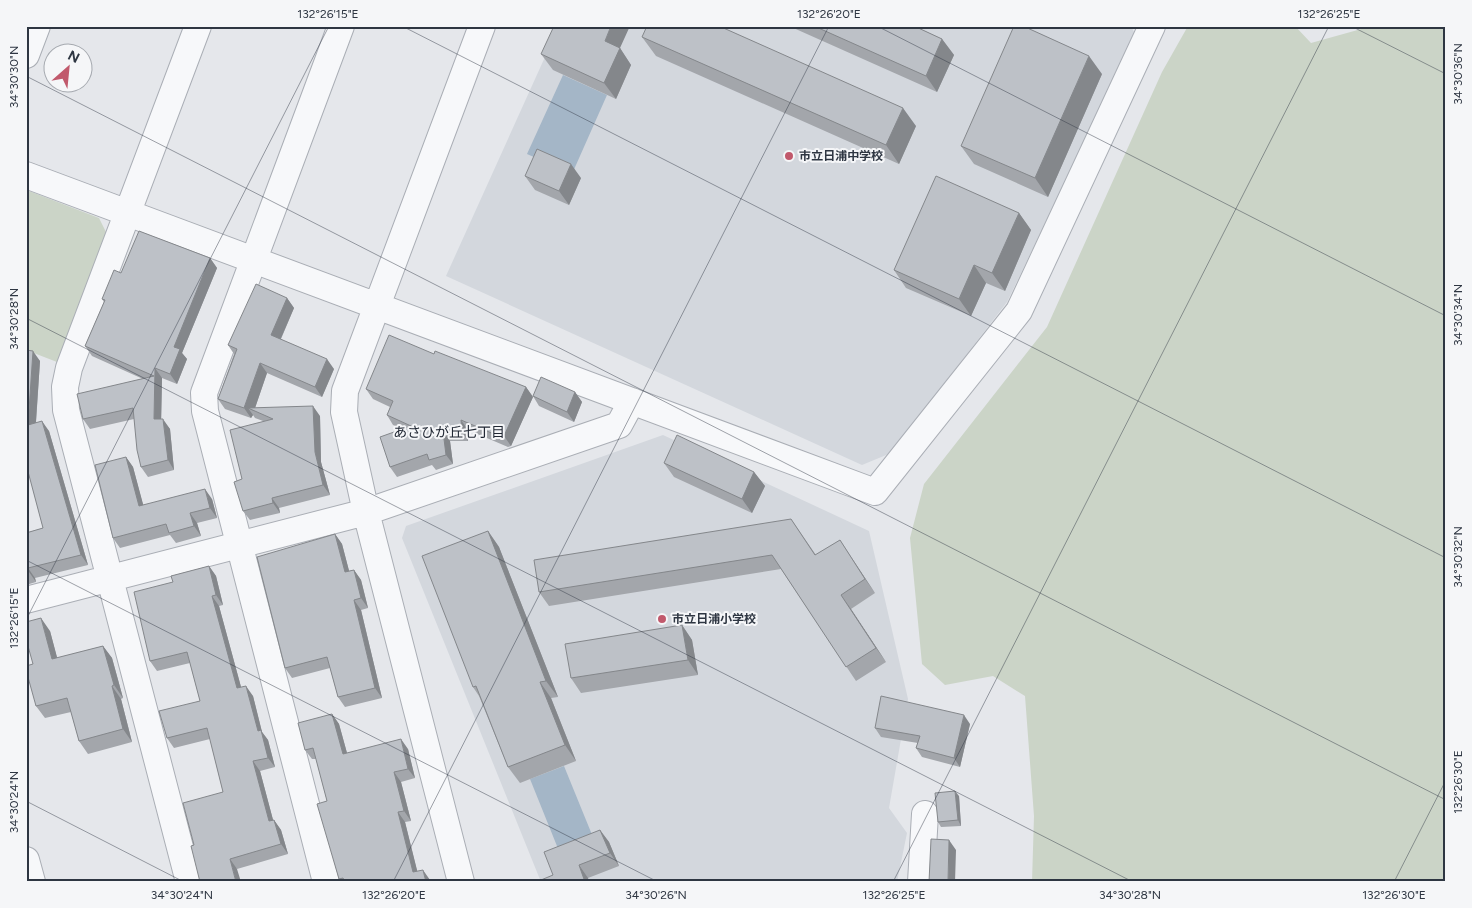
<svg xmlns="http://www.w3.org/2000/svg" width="1472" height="908" viewBox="0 0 1472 908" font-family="Figtree,'Noto Sans JP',sans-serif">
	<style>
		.built { fill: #d3d7dd }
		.green { fill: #cbd4c7 }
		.water { fill: #a4b6c7 }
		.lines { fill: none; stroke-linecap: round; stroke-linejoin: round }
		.minor-casing { stroke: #aaaeb5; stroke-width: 28 }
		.minor { stroke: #f7f8fa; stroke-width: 26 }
		.wall { fill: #a3a6ab }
		.shaded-wall { fill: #84878b }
		.building { fill: #bdc1c7; stroke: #84878b }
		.ticks { fill: none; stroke: #2e3642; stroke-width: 1; stroke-opacity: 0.45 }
		.poi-dot { fill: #c1596c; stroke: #f5f6f8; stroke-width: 2 }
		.labels { text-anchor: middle; stroke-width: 4; stroke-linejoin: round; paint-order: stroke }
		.poi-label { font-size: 12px; font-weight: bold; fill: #2e3642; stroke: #f5f6f8; text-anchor: start }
		.neighbourhood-label { font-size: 14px; fill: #202733; stroke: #f5f6f8 }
		.neatline { fill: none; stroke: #2e3642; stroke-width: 2 }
		.ticks-label { font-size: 12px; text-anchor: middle; fill: #2e3642 }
	</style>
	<rect width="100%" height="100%" fill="#e5e7eb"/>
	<!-- built -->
	<path class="built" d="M559,26H1131L1136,36L1007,302L891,453L862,465L446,276Z
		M663,435L869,531L908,699L889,808L907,833L897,882H541L402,538L406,526Z"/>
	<!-- green -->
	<path class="green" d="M1188,26H1295L1311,43L1372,26H1446V882H1032L1034,816L1025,696L993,676L945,685L922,664L910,538L924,484L1047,327L1162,72Z
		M29,191L99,218L106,232L57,362L26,350V192Z"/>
	<!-- water -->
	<path class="water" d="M563,75L607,95L572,174L527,154Z
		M564,766L597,847L563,861L530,779Z"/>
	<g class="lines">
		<!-- minor casing -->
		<g class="minor-casing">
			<path id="minor" d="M26,55L37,26
				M26,175L875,492L1019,311L1152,26
				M26,600L366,512L619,425L632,401
				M26,860L32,882
				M189,882L66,410L65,387L69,368L198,26
				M326,882L205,411L204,393L341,26
				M461,882L366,512L344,412L345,391L482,26
				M921,882L925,814"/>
		</g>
		<!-- minor -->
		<use href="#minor" class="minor"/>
	</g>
	<!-- wall -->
	<path class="wall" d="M789,26H914L942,39L954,55L937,92Z
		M642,37L916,126L899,164L656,56Z
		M620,48L631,65L616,99L553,70L541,54Z
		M1102,74L1048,197L974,164L961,146Z
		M525,176L581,178L569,205L535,190Z
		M1019,213L1031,230L1005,291L986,283L971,316L906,288L894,270Z
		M210,258L217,268L182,353L187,359L177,384L162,378L161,419L170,429L174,470L148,477L141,467L134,419L90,429L83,419L143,379L92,356L85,346L104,302L102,299L121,273Z
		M287,298L294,308L281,339L334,369L322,397L267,373L255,408L320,416L321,462L330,495L279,508L280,513L250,520L243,511L242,479L263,421L255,418L253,415L251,418L225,409L218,399L234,354L228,345Z
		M26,350L40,361L36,423L49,431L88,565L35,578L36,582L26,585V533L43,528L28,470H26Z
		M434,354L526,387L533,397L511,446L508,447L468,430V441H450L453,464L436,470L432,465L397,477L390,467L403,429L393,425L387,415L390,407L373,399L366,389Z
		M575,392L582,402L574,422L539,406L533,396Z
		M126,457L133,467L143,505L212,499L217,518L197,523L201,536L176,543L170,535L120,548L113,538Z
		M664,463L754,472L765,486L752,513L674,477Z
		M791,519L816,555L840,540L875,593L851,609L886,662L856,681L781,569L549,606L539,592Z
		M488,531L499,547L558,697L551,698L576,761L520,783L508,767L479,696L473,687Z
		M335,534L342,544L349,571L354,570L361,580L368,608L361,610L382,698L345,707L338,697L330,668L292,678L285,668Z
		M209,566L216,576L223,605L219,606L241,687L253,696L262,732L268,740L275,767L260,771L273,820H274L281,830L288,854L237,869L194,845L223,792L210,739L174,748L167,738L200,701L190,663L157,671L150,661L173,582Z
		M682,625L692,640L698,675L581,693L571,678Z
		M50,631L57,658L103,646L112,658L123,698L121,699L132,742L88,754L79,741L71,712L45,718L36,706L33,664Z
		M332,714L339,724L347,753L408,749L415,778L401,782L411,821L405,822L417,871L430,880V882H341L339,879L327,801L316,759H312L305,750Z
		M970,724L960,767L922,757L916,748L918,743L881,737L875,728Z
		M959,796L961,826L941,827L938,822Z
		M600,830L609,842L619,866L588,878L589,882H542L553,875Z"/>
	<!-- shaded-wall -->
	<path class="shaded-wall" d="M611,26H630L620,48L631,65L616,99L604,83L605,41Z
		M942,39L954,55L937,92L926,76Z
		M1089,56L1102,74L1048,197L1035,178Z
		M903,108L916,126L899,164L886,145Z
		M571,164L581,178L569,205L559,191Z
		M1019,213L1031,230L1005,291L992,273Z
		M210,258L217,268L182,353L187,359L177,384L170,374L174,347Z
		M974,265L986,283L971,316L959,299Z
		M287,298L294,308L278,345L271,335Z
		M33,351L40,361L35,435L28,425Z
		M327,359L334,369L322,397L315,387Z
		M260,363L267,373L254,411L248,408L253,415L251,418L244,408Z
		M155,368L162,378L161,429L154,419Z
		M526,387L533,397L511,446L504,436Z
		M575,392L582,402L574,422L567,412Z
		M313,406L320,416L321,462L330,495L323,485L315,452Z
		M163,419L170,429L174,470L168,460Z
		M461,420L468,430V441L462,431Z
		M42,421L49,431L88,565L81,555Z
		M443,431L450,441L453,464L446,455Z
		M126,457L133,467L146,515L139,506Z
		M754,472L765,486L752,513L742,499Z
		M205,489L212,499L217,518L210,508Z
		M272,498L279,508L280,513L273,503Z
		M190,513L197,523L201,536L194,526Z
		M488,531L499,547L558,697L546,681Z
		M335,534L342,544L352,582L345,572Z
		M840,540L849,554L875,593L865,579Z
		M209,566L216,576L223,605L216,595Z
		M28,568L35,578L36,582L29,572Z
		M354,570L361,580L368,608L361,598Z
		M841,595L851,609L886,662L876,648Z
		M212,596L219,606L244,698L237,688Z
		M354,600L361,610L382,698L375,688Z
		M41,618L50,631L61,672L52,659Z
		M682,625L692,640L698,675L688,660Z
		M103,646L112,658L123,698L114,685Z
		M540,682L551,698L576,761L565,745Z
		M112,686L121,699L132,742L123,729Z
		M246,686L253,696L262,732L268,740L275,767L268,758L258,731Z
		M332,714L339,724L350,764L343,754Z
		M964,715L970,724L960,767L954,758Z
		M401,739L408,749L415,778L408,769Z
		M253,761L260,771L276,831L269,821Z
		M394,772L401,782L411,821L404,811Z
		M955,791L959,796L961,826L958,820Z
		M398,812L405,822L420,882L413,872Z
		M274,820L281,830L288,854L281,844Z
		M600,830L609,842L619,866L610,853Z
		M949,840L956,850L955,882H948Z
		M230,859L237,869L241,882H236Z
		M579,865L588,878L589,882H585Z
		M423,870L430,880V882H426Z"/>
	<!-- building -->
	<path class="building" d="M554,26H611L605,41L620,48L604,83L541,54Z
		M647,26H719L903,108L886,145L642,37Z
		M814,26H914L942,39L926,76Z
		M1014,26H1023L1089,56L1035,178L961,146Z
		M537,149L571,164L559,191L525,176Z
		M936,176L1019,213L992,273L974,265L959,299L894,270Z
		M139,231L210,258L174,347L180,349L170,374L155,368L154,419H163L168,460L141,467L137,450L133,408L83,419L77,394L154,376L85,346L105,300L102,299L114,270L121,273Z
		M256,284L287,298L271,335L327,359L315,387L260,363L244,408L218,399L237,349L228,345Z
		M389,335L434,354L435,351L526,387L504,436L501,437L461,420L462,431H443L446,455L429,460L427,454L390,467L380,437L411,426L387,415L393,401L366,389Z
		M26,350L33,351L28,425L42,421L81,555L28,568L29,572L26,573V533L43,528L26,464Z
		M541,377L575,392L567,412L533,396Z
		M313,406L315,452L323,485L272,498L273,503L243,511L234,482L242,479L230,430L273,419L248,408Z
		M677,435L754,472L742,499L664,463Z
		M126,457L139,506L205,489L210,508L190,513L194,526L169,533L166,524L113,538L95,465Z
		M791,519L815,555L840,540L865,579L841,595L876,648L846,667L772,555L539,592L534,560Z
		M488,531L546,681L540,682L565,745L508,767L476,686L473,687L422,556Z
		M335,534L345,572L354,570L361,598L354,600L375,688L338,697L327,657L285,668L257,557Z
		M209,566L216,595L212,596L237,688L246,686L258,731L261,730L268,758L253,761L269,821L274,820L281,844L230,859L236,882H200L191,846L194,845L183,803L223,792L207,728L167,738L159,711L200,701L187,652L150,661L134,592L173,582L171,576Z
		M41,618L52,659L103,646L114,685L112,686L123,729L79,741L67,698L36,706L26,670V666L33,664L26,639V622Z
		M682,625L688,660L571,678L565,644Z
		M881,696L964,715L954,758L916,748L920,736L875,728Z
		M332,714L343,754L401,739L408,769L394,772L404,811L398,812L413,872L423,870L426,882H345L343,878L339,879L317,804L327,801L313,748L305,750L298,723Z
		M955,791L958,820L938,822L935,793Z
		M600,830L610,853L579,865L585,882H542L541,880L553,875L544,852Z
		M931,839L949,840L948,882H929Z"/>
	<!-- ticks -->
	<path class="ticks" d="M402,26L1446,558M877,26L1446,316M1351,26L1446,74M26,76L1446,800M26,318L1133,882M26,560L658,882M26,620L329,26M26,801L184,882M393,882L829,26M893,882L1329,26M1394,882L1446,780"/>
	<!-- markers -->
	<g class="poi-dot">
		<circle cx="789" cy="156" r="5"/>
		<circle cx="662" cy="619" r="5"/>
	</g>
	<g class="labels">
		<!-- poi labels -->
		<g class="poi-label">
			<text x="799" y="160">市立日浦中学校</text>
			<text x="672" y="623">市立日浦小学校</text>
		</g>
		<!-- neighbourhood labels -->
		<g class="neighbourhood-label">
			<text x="449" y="437">あさひが丘七丁目</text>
		</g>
	</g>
	<!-- border -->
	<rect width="1472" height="908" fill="none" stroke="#f5f6f8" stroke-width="55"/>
	<!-- north arrow -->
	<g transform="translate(68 68) rotate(27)"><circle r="24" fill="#f5f6f8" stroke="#a5a9af"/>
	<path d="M0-4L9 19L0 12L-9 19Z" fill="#c1596c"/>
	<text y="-8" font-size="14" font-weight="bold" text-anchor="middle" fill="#2e3642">N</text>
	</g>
	<rect x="28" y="28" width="1416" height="852" class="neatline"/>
	<g class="ticks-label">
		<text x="328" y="18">132°26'15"E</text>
		<text x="829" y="18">132°26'20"E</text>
		<text x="1329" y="18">132°26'25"E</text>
		<text transform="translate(1458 74) rotate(-90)" y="4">34°30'36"N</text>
		<text transform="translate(14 77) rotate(-90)" y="4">34°30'30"N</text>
		<text transform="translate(1458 315) rotate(-90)" y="4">34°30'34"N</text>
		<text transform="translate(14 319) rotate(-90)" y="4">34°30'28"N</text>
		<text transform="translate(1458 557) rotate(-90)" y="4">34°30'32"N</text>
		<text transform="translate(14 618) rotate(-90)" y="4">132°26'15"E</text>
		<text transform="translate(1458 782) rotate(-90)" y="4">132°26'30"E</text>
		<text transform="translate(14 802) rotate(-90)" y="4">34°30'24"N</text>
		<text x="182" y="899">34°30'24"N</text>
		<text x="394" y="899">132°26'20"E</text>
		<text x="656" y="899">34°30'26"N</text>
		<text x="894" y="899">132°26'25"E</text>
		<text x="1130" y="899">34°30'28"N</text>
		<text x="1394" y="899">132°26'30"E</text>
	</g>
</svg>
